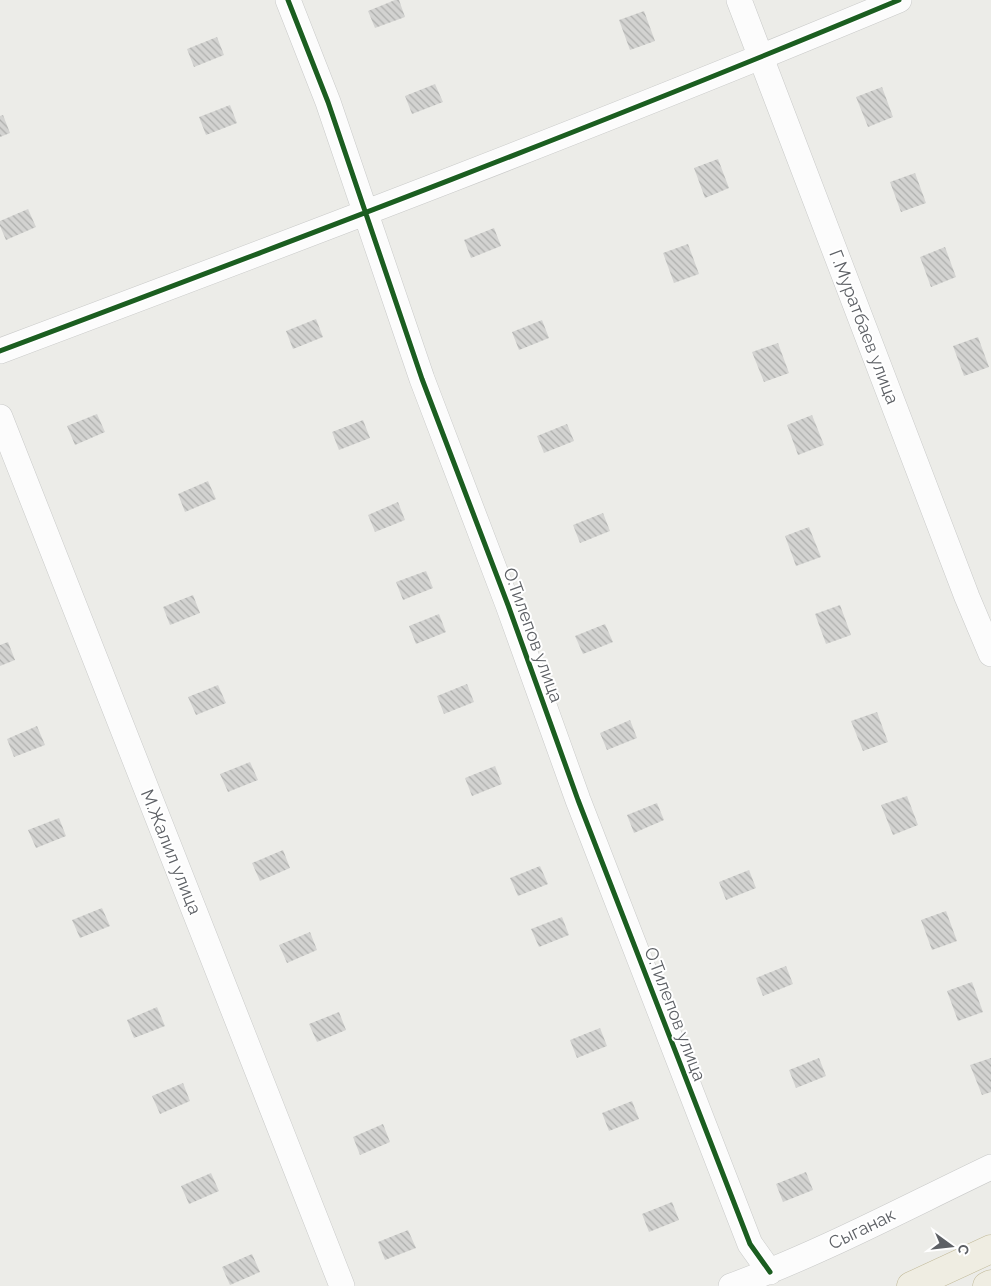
<svg xmlns="http://www.w3.org/2000/svg" width="991" height="1286" viewBox="0 0 991 1286" font-family="Raleway,sans-serif">
	<style>
		.building { fill: url(#building-back-hatch) }
		.lines { fill: none; stroke-linecap: round; stroke-linejoin: round }
		.street-casing { stroke: #c9cac9; stroke-width: 26 }
		.highway-casing { stroke: #c1b998; stroke-width: 29 }
		.street { stroke: #fcfcfc; stroke-width: 25 }
		.highway { stroke: #efede2; stroke-width: 28 }
		.cycleway-casing { stroke: #fff; stroke-width: 8 }
		.cycleway { stroke: #1b5e20; stroke-width: 5 }
		.labels { text-anchor: middle; stroke-width: 4; stroke-linejoin: round; paint-order: stroke }
		.street-label { font-size: 18px; fill: #5d6065; stroke: #fff }
	</style>
	<defs>
		<pattern id="building-back-hatch" width="6" height="6" patternUnits="userSpaceOnUse" patternTransform="scale(1.25)"><rect width="6" height="6" fill="#d3d3d1"/><path d="M-1 5l2 2M0 0l6 6M5-1l2 2" fill="none" stroke="#aeafad"/></pattern>
	</defs>
	<rect width="100%" height="100%" fill="#ecece8"/>
	<!-- building -->
	<path class="building" d="M395,0H399L405,17L375,28L368,11Z
		M644,11L655,41L630,50L619,20Z
		M217,37L224,55L194,67L187,49Z
		M435,84L443,102L412,114L405,96Z
		M882,87L893,117L868,127L856,97Z
		M230,105L237,123L206,135L199,117Z
		M3,115L10,133L0,137V116Z
		M718,159L729,188L705,198L694,168Z
		M915,173L926,203L901,212L890,182Z
		M28,209L36,227L6,240L0,226V221Z
		M494,228L501,246L471,258L464,240Z
		M688,244L699,274L674,283L663,253Z
		M945,247L956,277L931,287L920,257Z
		M316,319L323,337L293,349L286,331Z
		M542,320L549,338L519,350L512,332Z
		M978,337L989,367L964,376L953,346Z
		M778,343L789,373L764,382L752,352Z
		M97,414L105,432L75,445L67,426Z
		M812,415L824,445L798,455L787,425Z
		M363,420L370,438L339,450L332,432Z
		M567,424L574,441L544,453L537,436Z
		M208,481L216,499L185,512L178,494Z
		M398,502L405,520L375,532L368,515Z
		M603,513L610,531L580,543L573,525Z
		M809,527L821,557L796,566L785,536Z
		M426,571L433,588L403,600L396,582Z
		M193,595L200,613L170,625L163,607Z
		M840,605L851,635L826,644L815,614Z
		M439,614L446,632L416,644L409,626Z
		M605,624L613,642L583,654L575,636Z
		M8,642L15,660L0,666V645Z
		M467,684L474,702L444,714L437,696Z
		M218,685L226,703L196,715L188,697Z
		M877,712L888,742L863,751L851,721Z
		M630,720L637,738L607,750L600,733Z
		M37,726L45,745L14,757L7,739Z
		M250,762L258,780L228,792L220,774Z
		M495,766L502,784L472,796L465,778Z
		M907,796L918,825L893,835L881,805Z
		M657,803L664,820L634,833L627,815Z
		M59,818L66,836L36,848L28,830Z
		M283,850L290,868L260,881L252,863Z
		M540,866L548,884L518,896L510,878Z
		M749,870L756,888L726,900L719,882Z
		M102,908L110,926L80,938L72,920Z
		M946,911L957,941L932,950L921,920Z
		M562,917L569,935L539,947L531,929Z
		M310,932L317,950L287,963L279,945Z
		M786,966L793,984L763,996L756,978Z
		M972,982L983,1012L958,1021L947,991Z
		M157,1007L165,1026L134,1038L127,1020Z
		M339,1012L346,1030L317,1042L309,1024Z
		M600,1028L607,1046L577,1058L570,1040Z
		M819,1058L826,1076L796,1088L789,1070Z
		M991,1058V1092L982,1095L970,1065Z
		M183,1083L190,1101L160,1114L152,1096Z
		M632,1101L639,1119L609,1131L602,1113Z
		M383,1124L390,1142L360,1155L353,1137Z
		M806,1172L813,1190L783,1202L776,1184Z
		M211,1173L219,1191L189,1204L181,1186Z
		M672,1202L679,1220L649,1232L642,1214Z
		M408,1230L416,1248L385,1260L378,1242Z
		M252,1254L260,1272L230,1285L222,1267Z"/>
	<g class="lines">
		<!-- street casing -->
		<g class="street-casing">
			<path id="street" d="M288,0L328,102L422,379L508,605L578,800L750,1244L770,1272
				M739,0L967,597L991,654
				M0,351C301,238 602,124 899,0
				M0,417L342,1286
				M731,1286C821,1253 905,1208 991,1167"/>
		</g>
		<!-- highway casing -->
		<g class="highway-casing">
			<path id="highway" d="M911,1286L991,1249
				M987,1286L991,1284"/>
		</g>
		<!-- street -->
		<use href="#street" class="street"/>
		<!-- highway -->
		<use href="#highway" class="highway"/>
		<!-- cycleway casing -->
		<g class="cycleway-casing">
			<path id="cycleway" d="M288,0L328,102L422,379L508,605L578,800L750,1244L770,1272
				M0,351C301,238 602,124 899,0"/>
		</g>
		<!-- cycleway -->
		<use href="#cycleway" class="cycleway"/>
	</g>
	<g class="labels">
		<!-- street labels -->
		<g class="street-label">
			<text transform="translate(864 327) rotate(69)" y="6">Г.Муратбаев улица</text>
			<text transform="translate(533 635) rotate(70)" y="6">О.Тилепов улица</text>
			<text transform="translate(171 852) rotate(68)" y="6">М.Жалил улица</text>
			<text transform="translate(675 1014) rotate(69)" y="6">О.Тилепов улица</text>
			<text transform="translate(862 1229) rotate(-26)" y="6">Сыганак</text>
		</g>
	</g>
	<!-- north arrow -->
	<g transform="translate(951 1246) rotate(105)" stroke="#ffffff" stroke-width="4" paint-order="stroke">
	<path d="M0-4L9 19L0 12L-9 19Z" fill="#5d6065"/>
	<text y="-8" font-size="14" font-weight="bold" text-anchor="middle" fill="#5d6065">С</text>
	</g>
</svg>
